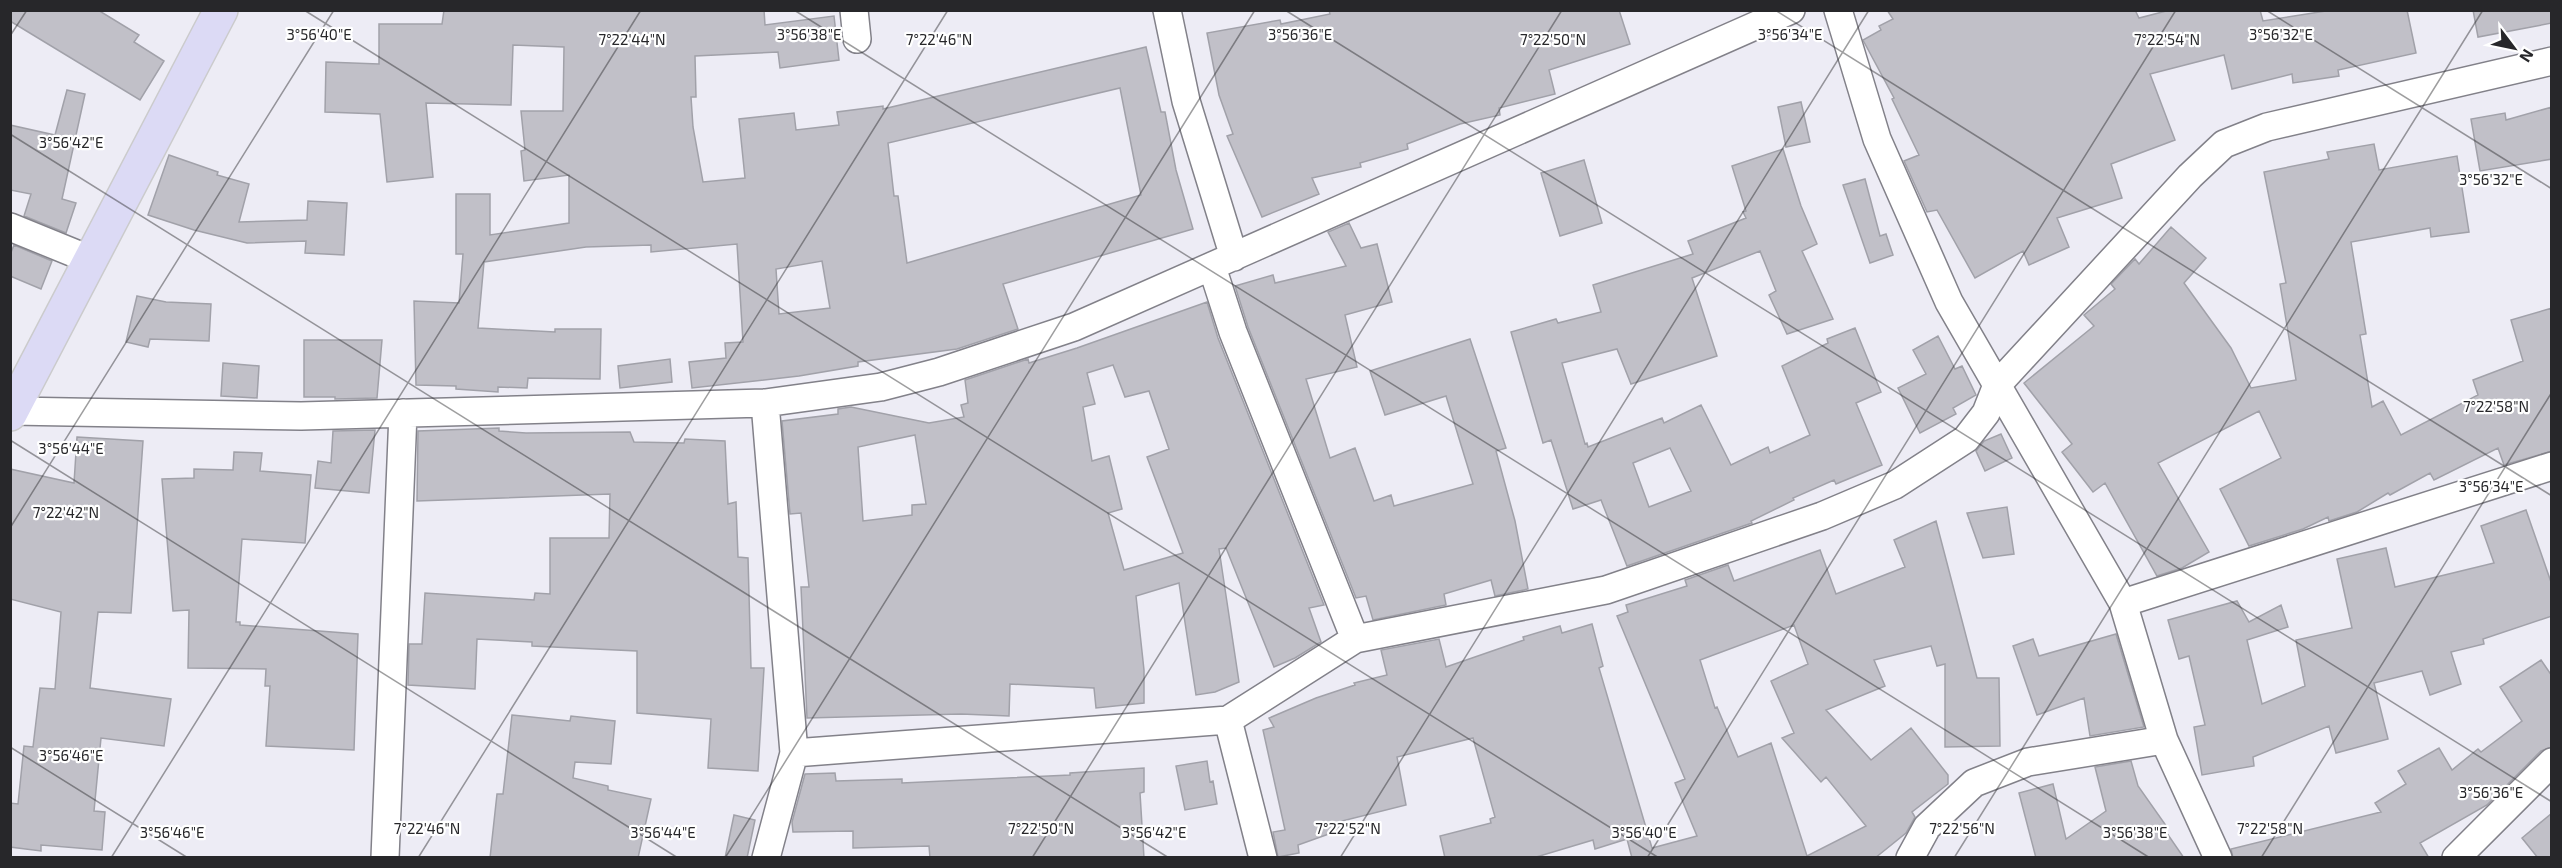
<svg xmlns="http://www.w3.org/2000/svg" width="2562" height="868" viewBox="0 0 2562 868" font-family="'Exo 2',sans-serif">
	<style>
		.building { fill: #c1c0c8; stroke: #a1a1a9; stroke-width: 1.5; fill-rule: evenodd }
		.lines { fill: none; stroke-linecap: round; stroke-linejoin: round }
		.minor-casing { stroke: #828189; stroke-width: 30 }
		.major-casing { stroke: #cbcbcc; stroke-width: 36 }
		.minor { stroke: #fff; stroke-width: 27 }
		.major { stroke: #dcdaf5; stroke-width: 33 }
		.ticks { fill: none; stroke: #27272a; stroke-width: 1.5; stroke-opacity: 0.45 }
		.ticks-label { font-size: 15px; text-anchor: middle; fill: #27272a; stroke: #fff; stroke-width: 4.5; stroke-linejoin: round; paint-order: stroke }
	</style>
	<rect width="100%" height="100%" fill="#edecf5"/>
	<!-- building -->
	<path class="building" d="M10,10H98L139,35L134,42L164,61L140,100L10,21Z
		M444,10H764L765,25L834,16L839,60L780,68L778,52L695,56L696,97H691L693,127L703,182L745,178L739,119L794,113L796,130L839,125L837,112L883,106V109L1146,47L1161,112H1165L1176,170L1193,229L1003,284L1018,329L957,349L858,362V366L799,376L692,388L689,362L726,358L725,343L743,342L737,244L651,252V245L586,247L484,262L478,328L555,332V329H601L600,379L528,378L527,388L498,387V392L456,389V386L416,385L414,301L459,303L463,254H456V194H490V235L569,223V175L524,181L521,151L525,150L521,111H563L564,47L513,45L511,105L426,103L433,177L387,182L380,114L325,112L326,62L379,64V24H442ZM1120,88L1141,195L907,263L898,196H894L888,143ZM822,261L830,308L779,314L776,269Z
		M1329,10H1619L1630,44L1549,70L1555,94L1499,108L1500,115L1460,124L1407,144L1408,149L1360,163L1361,167L1312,178L1319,194L1262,217L1227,136L1233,134L1219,95L1207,33L1280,20L1281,24L1330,14Z
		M1887,10H2135L2139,18L2170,10H2260L2263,21L2332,10H2407L2416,53L2338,70L2339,76L2293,83L2292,74L2232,89L2224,55L2150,74L2175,140L2111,164L2122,198L2057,218L2069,247L2029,265L2023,251L1975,278L1937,210L1927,212L1904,161L1919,155L1892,99L1894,98L1864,42L1863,40L1881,30L1879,26L1893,19Z
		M2473,10H2552V23L2478,37Z
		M67,90L85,94L62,199L76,203L66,233L24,216L31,194L10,190V125L55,135Z
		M1801,102L1810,142L1786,147L1778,107Z
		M2552,107V159L2480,171L2471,119L2505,113L2506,120Z
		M2374,144L2379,170L2457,156L2469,232L2431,237L2430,228L2351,242L2366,334L2360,335L2372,407L2383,401L2401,435L2478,395L2473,380L2523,361L2511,320L2552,308V451L2504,465L2498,448L2434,480L2430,473L2390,495L2388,493L2357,512L2329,521L2328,517L2303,529L2249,546L2220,489L2281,458L2259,411L2158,463L2209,552L2182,568L2157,576L2105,483L2093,492L2062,452L2072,444L2024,383L2094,326L2084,315L2115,289L2111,284L2135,259L2139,264L2171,227L2206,258L2184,283L2231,348L2251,388L2296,380L2280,284L2286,283L2264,172L2329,159L2327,152Z
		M1783,149L1801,206L1817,244L1802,251L1833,319L1787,334L1769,295L1776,291L1760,251L1692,278L1717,356L1631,384L1617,349L1562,363L1585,444L1587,443L1588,447L1662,418L1664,423L1701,405L1731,465L1768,447L1770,453L1810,435L1782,366L1828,343L1827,339L1855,328L1881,392L1856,403L1882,465L1836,484L1834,480L1793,498L1794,500L1751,521L1752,523L1627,566L1601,500L1573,509L1551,440L1543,443L1511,332L1556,319L1558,323L1601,312L1593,285L1693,254L1688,241L1746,218L1743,212L1746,211L1732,166ZM1670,448L1691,491L1649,507L1633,463Z
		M169,155L218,172L217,175L249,184L239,222L307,220L308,201L347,203L344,255L305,253L306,241L247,243L194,230L148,215Z
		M1584,160L1602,223L1560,236L1541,173Z
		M1865,179L1880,236L1886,234L1893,255L1870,263L1843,185Z
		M1349,223L1361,248L1377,244L1392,302L1345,315L1357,367L1306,379L1330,458L1355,448L1374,501L1391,495L1394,506L1473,484L1446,396L1385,415L1370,371L1470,339L1506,448L1496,451L1515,521L1528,589L1495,596L1491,580L1444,594L1446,605L1373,620L1366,596L1356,598L1248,327L1235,286L1273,275L1275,283L1346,266L1328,232Z
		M14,245L52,261L41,289L10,276V255Z
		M137,296L166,302L211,304L209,341L150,339L148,347L126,342Z
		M1207,302L1218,338L1324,605L1309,608L1321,642L1295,658L1274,667L1226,548L1219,549L1239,682L1215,692L1196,695L1179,583L1136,596L1144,670V703L1096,708L1094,688L1010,684L1009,716L961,714L807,718L801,587H809L801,513L790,514L782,421L838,414V409L851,407L929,423L964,417L961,405L968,403L965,380L1028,359L1029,363L1077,348ZM1113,365L1125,397L1149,391L1169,449L1147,457L1183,553L1124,570L1108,513L1122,509L1109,456L1092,461L1083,407L1095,404L1087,373ZM915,435L926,504L912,505V515L863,521L858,447Z
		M1938,336L1955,369L1962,366L1976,395L1953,408L1956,414L1920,433L1898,388L1926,374L1913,350Z
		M304,340H382L377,398L335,399V397H304Z
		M670,359L672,382L620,388L618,366Z
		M223,363L259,366L257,398L221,396Z
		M499,428V431L526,433L630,432L634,442L684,443L685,439L725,441L728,504L736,502L738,557L748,558L751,668H764L758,771L708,768L711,719L637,713V651L532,646V642L477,639L475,689L408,685L409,644H422L425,593L534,600L535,593L550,594V538H609L610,494L417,501L418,431Z
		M375,430L369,493L315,488L318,461L331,463L333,431Z
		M2001,434L2012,458L1985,471L1976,451L1984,441Z
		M77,437L143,441L131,613L98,612L90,688L171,699L164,746L101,738L94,811L105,812L102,850L41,845V851L10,847V803L18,804L24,746L33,747L40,688L55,689L61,612L10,599V469L74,483Z
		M234,452L262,453L260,471L311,475L305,543L242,539L236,622H240V625L358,634L354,750L266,746L270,686H265L266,669L188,668L189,610L173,611L162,479L194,478V469L233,470Z
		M2007,507L2014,554L1983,558L1967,513Z
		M2526,510L2552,585V616L2483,639L2484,644L2451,652L2461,684L2430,695L2422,671L2374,683L2388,739L2336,753L2329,726L2253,757L2254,766L2202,775L2194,727L2205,725L2189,656L2179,659L2168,620L2237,601L2249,622L2281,605L2288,627L2247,640L2262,704L2305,686L2296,640L2352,628L2337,559L2386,548L2395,587L2494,563L2481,526Z
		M1936,521L1977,678H1999L2000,746L1945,747V664L1937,666L1931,646L1874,660L1885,686L1826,710L1871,760L1911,728L1948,775V784L1912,812L1915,817L1906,833L1875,858H1632L1627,839L1595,849L1593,840L1533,858H1445L1440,836L1491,823L1490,819L1495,817L1473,738L1397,757L1406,805L1338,822L1340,830L1298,845L1299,853L1278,857L1273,832L1285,830L1263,730L1274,727L1269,718L1316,698L1355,685L1354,683L1387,675L1381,650L1439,639L1446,667L1524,640L1523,637L1560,626L1562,633L1592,624L1603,666L1599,668L1652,848L1697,836L1675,783L1685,779L1617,616L1628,612L1626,605L1687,586L1685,580L1728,565L1734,581L1820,550L1836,594L1905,567L1894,540ZM1794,625L1808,664L1771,681L1794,733L1782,738L1821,782L1826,777L1866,826L1807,856L1771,743L1738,757L1717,707L1715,708L1700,660Z
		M2116,634L2144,727L2090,736L2084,698L2037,715L2013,646L2033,639L2039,656Z
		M2541,660L2552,676V747L2541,751L2487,805L2420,843L2429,858H2233L2231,849L2381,812L2375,803L2406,784L2398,771L2439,748L2452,770L2478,749L2481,752L2522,721L2500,687Z
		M512,715L570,721L571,716L615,721L611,764L575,762L573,778L608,786V790L651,799L638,858H490L497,794H503Z
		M1207,761L1210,782L1213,781L1217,804L1185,810L1176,766Z
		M2131,761L2138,786L2167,827L2164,829L2184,858H2036L2019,793L2053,784L2066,839L2106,811L2095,767Z
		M1144,768V792L1140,793L1144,858H930L929,846L853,848V831L793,832L792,822L805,774L835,773L836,781L902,779V783L1070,775V773Z
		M2552,813V858H2538L2522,838Z
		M734,815L755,820L747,858H725Z"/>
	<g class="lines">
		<!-- minor casing -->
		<g class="minor-casing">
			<path id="minor" d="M854,10L857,39
				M1167,10L1186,101L1234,257
				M1838,10L1877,139L1949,302L2123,603L2164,740L2218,858
				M10,227L91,260
				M1212,267L1233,332L1355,639
				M765,403L794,753L766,858
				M12,411L301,416L765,403L881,387L939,372L1074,327L1791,10
				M2123,603L2552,466
				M1228,720L1263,858
				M794,753L1228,720L1355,639L1606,590L1822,516L1895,485L1966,439L1986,413L1997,385L2190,176L2224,144L2267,127L2552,61
				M385,858L403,413
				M1910,858L1927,827L1974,783L2028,762L2164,740
				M2456,858L2552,762"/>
		</g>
		<!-- major casing -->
		<g class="major-casing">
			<path id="major" d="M10,414L221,10"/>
		</g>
		<!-- minor -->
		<use href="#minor" class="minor"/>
		<!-- major -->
		<use href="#major" class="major"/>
	</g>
	<!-- ticks -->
	<path class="ticks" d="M304,10L1659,858M794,10L2150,858M1285,10L2552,802M1775,10L2552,496M2266,10L2552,189M10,36L27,10M10,134L1169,858M10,440L678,858M10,528L334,10M10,747L188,858M111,858L641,10M418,858L948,10M725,858L1255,10M1032,858L1562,10M1340,858L1869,10M1647,858L2176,10M1954,858L2483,10M2261,858L2552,392"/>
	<g class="ticks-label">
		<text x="1790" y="40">3°56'34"E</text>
		<text x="319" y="40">3°56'40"E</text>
		<text x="809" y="40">3°56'38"E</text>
		<text x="1300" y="40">3°56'36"E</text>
		<text x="2281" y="40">3°56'32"E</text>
		<text x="632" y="45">7°22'44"N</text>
		<text x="939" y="45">7°22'46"N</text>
		<text x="1553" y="45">7°22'50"N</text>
		<text x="2167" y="45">7°22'54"N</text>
		<text x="71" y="148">3°56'42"E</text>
		<text x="2491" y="185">3°56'32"E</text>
		<text x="2496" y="412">7°22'58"N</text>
		<text x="71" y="454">3°56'44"E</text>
		<text x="2491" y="492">3°56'34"E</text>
		<text x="66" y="518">7°22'42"N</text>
		<text x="71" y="761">3°56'46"E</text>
		<text x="2491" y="798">3°56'36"E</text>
		<text x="427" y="834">7°22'46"N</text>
		<text x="1041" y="834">7°22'50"N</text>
		<text x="1348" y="834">7°22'52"N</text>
		<text x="1962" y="834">7°22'56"N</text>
		<text x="2270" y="834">7°22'58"N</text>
		<text x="172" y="838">3°56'46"E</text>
		<text x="663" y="838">3°56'44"E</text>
		<text x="1154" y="838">3°56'42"E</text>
		<text x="1644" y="838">3°56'40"E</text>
		<text x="2135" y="838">3°56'38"E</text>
	</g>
	<!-- border -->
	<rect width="2562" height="868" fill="none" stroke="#27272a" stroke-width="24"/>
	<!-- north arrow -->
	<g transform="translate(2514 48) rotate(122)" stroke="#ffffff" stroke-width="4.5" paint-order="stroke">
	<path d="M0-4.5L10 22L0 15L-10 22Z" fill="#27272a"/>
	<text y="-9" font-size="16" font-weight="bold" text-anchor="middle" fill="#27272a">N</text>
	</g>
</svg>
